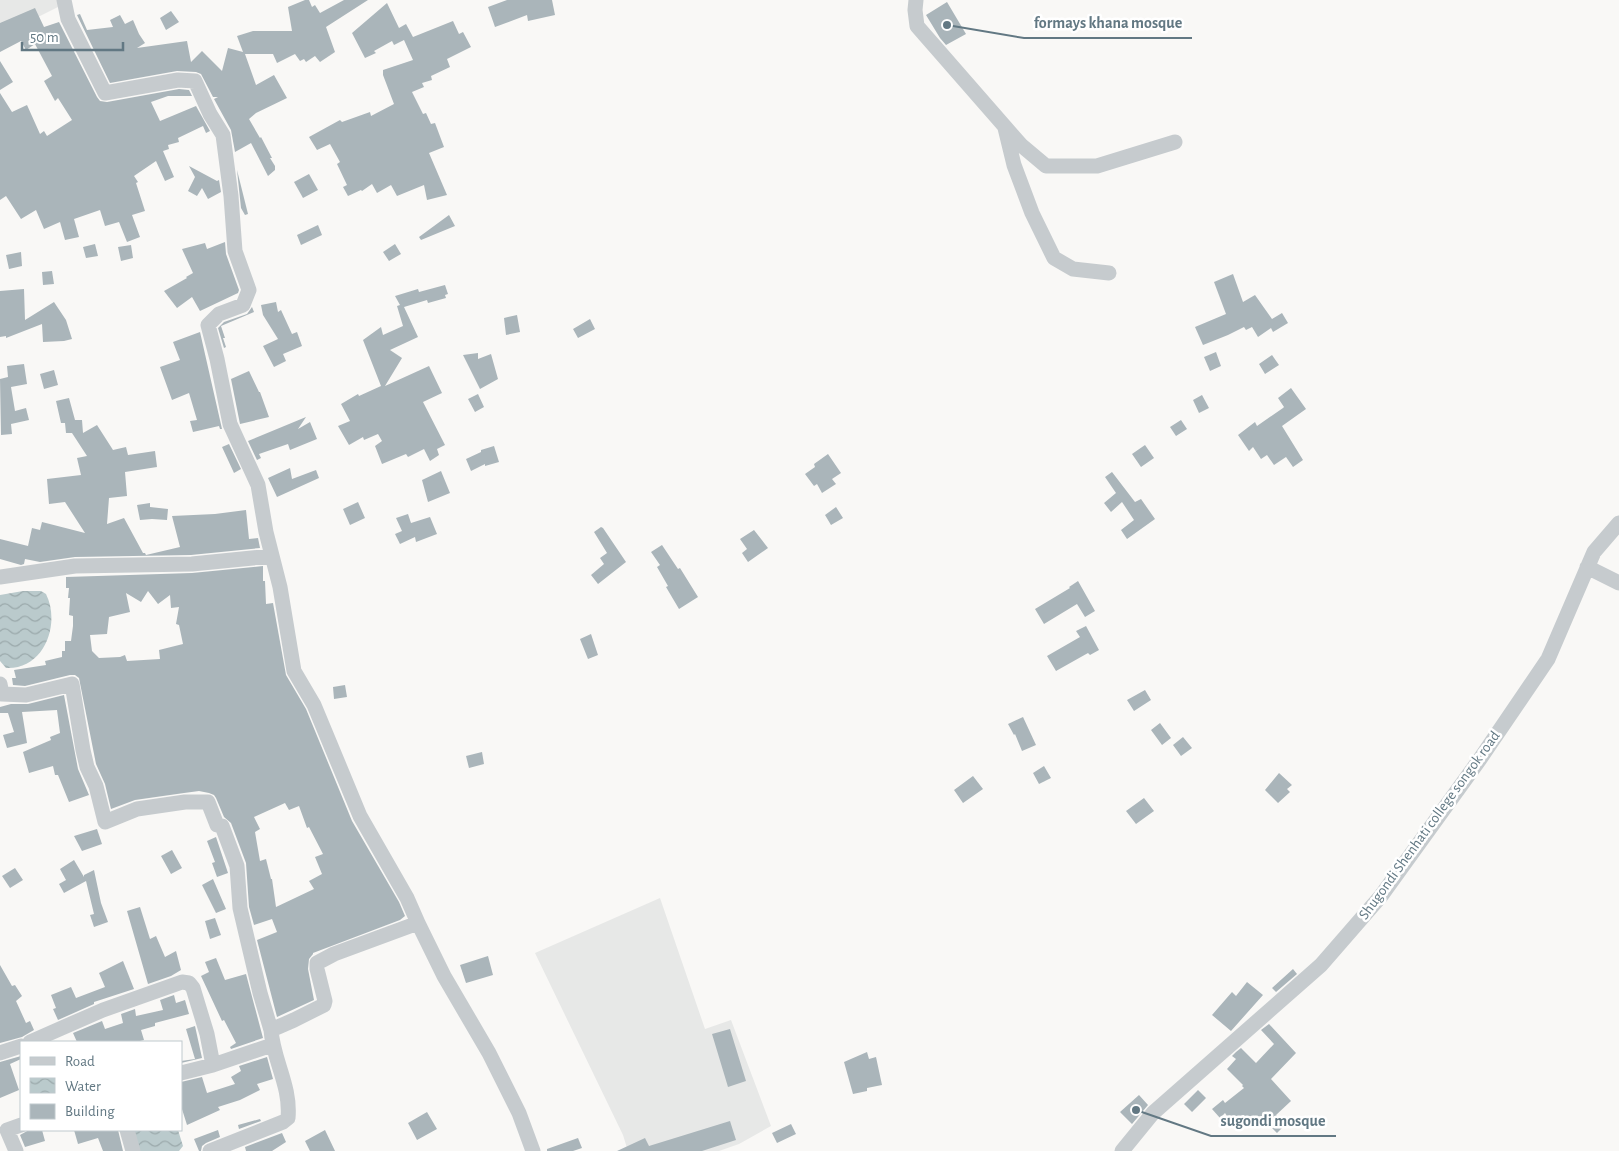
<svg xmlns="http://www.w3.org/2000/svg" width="1619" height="1151" viewBox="0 0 1619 1151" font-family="'Alegreya Sans',sans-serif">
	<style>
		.built { fill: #e7e8e7 }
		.water { fill: url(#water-waves) }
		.building { fill: #aab5ba; fill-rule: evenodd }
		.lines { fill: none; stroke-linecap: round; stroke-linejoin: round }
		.street { stroke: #c6cbce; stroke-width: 15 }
		.labels { text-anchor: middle; stroke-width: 5; stroke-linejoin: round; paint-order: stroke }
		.street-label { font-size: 15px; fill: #627883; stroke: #fff }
		.leader { fill: none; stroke: #627883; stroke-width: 2 }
		.callout-dot { fill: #627883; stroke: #fff; stroke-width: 2 }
		.callout-label { font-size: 16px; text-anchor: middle; font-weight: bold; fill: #627883; stroke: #fff; stroke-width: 5; stroke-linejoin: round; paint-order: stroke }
	</style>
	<defs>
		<pattern id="water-waves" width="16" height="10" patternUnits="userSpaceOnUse" patternTransform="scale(1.25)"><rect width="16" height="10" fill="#bacacc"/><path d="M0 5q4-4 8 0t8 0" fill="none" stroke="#9ba9ab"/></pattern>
	</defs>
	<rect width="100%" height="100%" fill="#f9f8f6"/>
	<!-- built -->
	<path class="built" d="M0,0H60L62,5L0,36Z
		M660,898L705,1029L731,1020L771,1126L739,1144L719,1151H623L627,1148L623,1135L535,953Z"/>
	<!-- water -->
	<path class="water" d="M23,591H41L46,594C61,624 44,670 6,668L0,661V595Z
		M129,1130H178L183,1146L179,1151H137Z"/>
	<!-- building -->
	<path class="building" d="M305,0H309L312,7L315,5L320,13L344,0H368L326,27L335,52L320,62L315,56L306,62L304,59L300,61L295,54L277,63L273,54H245L256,85L274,75L287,98L256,113L249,119L260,138L261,137L272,158H270L275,166V170L268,176L251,143L235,152L231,130L214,99L218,97H213L201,74L196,72L177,71L110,83L77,15L80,14L87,30L113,27L110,20L120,15L125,24L133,20L139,34L145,43L137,48L187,41L191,62L202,51L222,71L228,48L243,52L237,36L253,31H292L288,7Z
		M507,0H552L555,15L528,21L527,15L495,27L488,7Z
		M947,2L966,34L946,45L940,38L926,15Z
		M387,3L399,28L406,24L413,37L453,21L459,34L463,32L471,47L447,59L450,67L431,76L432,80L422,83L424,87L412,92L423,114L426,113L431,124L435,123L444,147L429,153L447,195L427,200L424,185L397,196L391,185L377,193L372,184L362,191L361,190L348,196L343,187L347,185L337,164L340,162L330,144L317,150L309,137L340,120L342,122L370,112L371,116L394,104L383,75V70L413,60L404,40L394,45L392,41L374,51L376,53L365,58L352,33Z
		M35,8L44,27L59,22L97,97L100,101L107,102L179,89L189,90L192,96H168L151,102L160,121L196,106L210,131L206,133L203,126L178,138L179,142L168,145L169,149L163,151L174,177L165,181L156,161L134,176L138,182L136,183L145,211L132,215L140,237L127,242L119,222L105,226L100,210L74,219L79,237L65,240L60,222L44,229L36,210L21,219L6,196L0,200V93L12,112L27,105L40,134L44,131L47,136L72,120L58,98L55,101L44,81L52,76L35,44L26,50L21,41L0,52V23Z
		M171,11L179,22L166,30L160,18Z
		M0,61L13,82L0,90Z
		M189,166L217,181L219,180L221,192L208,199L202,188L197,196L188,191L195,177Z
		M237,170L248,214L245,215L241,208Z
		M309,174L318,190L303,198L294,182Z
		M449,215L455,226L421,240L419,237Z
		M318,225L322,235L301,245L297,235Z
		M225,242L226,254L239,290L238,293L200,311L192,297L177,308L164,291L187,278L186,277L193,273L182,249L205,243L207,249Z
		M95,244L98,256L86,258L83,247Z
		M395,244L401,254L389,261L383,252Z
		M131,245L133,258L121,261L118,247Z
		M21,252L22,266L9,269L6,255Z
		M52,271L54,284L43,285L42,272Z
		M1233,274L1243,302L1255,295L1272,319L1282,313L1288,323L1273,332L1271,328L1258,337L1252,327L1246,330L1244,327L1228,335L1203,345L1195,327L1226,314L1214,282Z
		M445,285L448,294L445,295L446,298L428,303L427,300L404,307L418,337L390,350L402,358L385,386L429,366L442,393L423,402L445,445L437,449L439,455L430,461L424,449L408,457L406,454L382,464L375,446L382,441L378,434L364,440L363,437L349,445L338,426L350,421L341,404L358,394L359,396L381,386L363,340L381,327L383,335L403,326L397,306L400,305L395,296L418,289L419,292Z
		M24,289L25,320L54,302L66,320L72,339L64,341L43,342L42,324L6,338V336L0,337V291Z
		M276,302L278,312L281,310L292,334L297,332L302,346L283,354L286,361L274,367L263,346L278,339L263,315L261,305Z
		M252,307L254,312L221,326L225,338H223L226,347L224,348L218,328L224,322L247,314Z
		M517,315L520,332L506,335L504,318Z
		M590,319L595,329L578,338L573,329Z
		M200,332L222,429H220L219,426L193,432L190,421L197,420L189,393L172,400L160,367L180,360L173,342Z
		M1216,352L1221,366L1210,371L1204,357Z
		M478,353V359L491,354L498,379L480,389L463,355Z
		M1272,355L1279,365L1265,374L1259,364Z
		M24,364L27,384L11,387L15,411L26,408L29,420L11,424L12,434L1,435L0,379L8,377L7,366Z
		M54,370L58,385L44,389L40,374Z
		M249,371L259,392H260L269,417L240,424L231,379Z
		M1291,388L1306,409L1282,426L1303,460L1293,467L1286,457L1274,465L1267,455L1261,459L1253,447L1249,451L1238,435L1255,422L1257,426L1283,408L1284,407L1278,398Z
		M478,394L484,407L475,412L468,399Z
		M1202,395L1209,408L1199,413L1193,400Z
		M69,398L75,420H82L83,433L97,425L113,450L126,447L128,455L155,451L157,467L125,472L127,496L109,498L107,524L124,518L143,553H145L146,555L180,547L172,516L215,514L246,510L249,539L258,538L260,548L191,555L75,557L40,562L25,559L24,564L21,565L0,559V539L28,546L32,528L40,530L42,522L85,533L65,502L49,504L47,479L81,475L77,458L87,456L72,433H66L65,423H61L56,401Z
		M306,417L298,429L310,422L317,439L290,450L288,444L259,454L261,458L257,460L248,441Z
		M1181,420L1187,429L1176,436L1170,427Z
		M229,444L241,469L234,473L222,447Z
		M1145,445L1154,458L1141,467L1132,454Z
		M494,446L499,462L485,466V464L471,471L466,459L481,452V450Z
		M828,454L841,473L832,479L836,484L822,493L817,484L814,486L805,474L815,467L814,464Z
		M290,468L292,479L316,470L319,478L277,497L268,478Z
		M441,471L450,493L428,502L422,480Z
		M1112,472L1135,502L1141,499L1155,519L1127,539L1121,530L1134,520L1122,502L1111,512L1104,503L1116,493L1105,477Z
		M358,502L365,518L350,525L343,509Z
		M150,503V507L168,509L167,520L152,519L140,520L137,505Z
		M836,507L843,518L831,525L825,515Z
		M408,514L411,523L430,517L437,534L416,542L415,537L400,544L395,534L402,531L396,518Z
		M601,527L603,528L626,562L598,584L591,575L604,564L600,558L607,553L594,532Z
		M754,530L768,548L748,562L742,553L747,549L740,539Z
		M662,545L678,569L680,568L698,597L679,609L666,587L668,586L657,567L660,565L651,552Z
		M263,566V581H265L266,604L273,603L286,675L306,709L352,821L399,902L405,916L400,920L313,953V954L309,959L308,969L314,1000L277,1017L257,940L277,932L272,919L254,925L249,907L246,863L231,823L224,817L216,798L214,795L209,793L199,791L184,793L135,800L111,809L105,784L96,764L79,678L75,675H70L25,686L13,685L12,678H16L14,670L46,665L45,661L62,657V651H65V641H71L73,626V616L69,615L70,598H68L69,588H66V577L192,573ZM148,591L158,604L170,595L171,608L179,607L176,624L179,625L183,644L159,650L160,659L127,661L125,655L120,657L99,658L92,651L90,635L107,634L109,617L130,612L126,593L141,602ZM285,803L289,810L299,806L307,828L309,827L323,854L315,857L322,874L309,881L314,889L276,907L272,879H271L266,859L260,861L255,832L260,829L254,817Z
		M1078,581L1095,611L1085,617L1077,604L1044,624L1035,609L1070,588L1069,587Z
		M1086,626L1099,650L1090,655L1088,653L1056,671L1047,656L1080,637L1076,631Z
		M591,634L598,655L588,659L580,639Z
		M345,685L347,697L334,699L333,687Z
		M1145,690L1151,700L1134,711L1127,700Z
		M64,695L78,769L89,795L69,802L58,775H55L53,766L29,773L23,752L51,740L50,737L60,733L57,710L22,712L27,743L7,748L3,735L14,732L8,713H0V707L11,704H28Z
		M1023,717L1036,745L1022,751L1015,734L1014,735L1008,724Z
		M1160,723L1171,738L1162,745L1151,730Z
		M1183,737L1192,748L1181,756L1173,745Z
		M482,752L484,764L469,768L466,756Z
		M1044,766L1051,778L1039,784L1033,773Z
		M1279,773L1292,785L1287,789L1290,792L1278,803L1265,790Z
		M973,776L983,789L963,803L954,790Z
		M1144,798L1154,811L1136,824L1126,811Z
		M97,829L102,844L82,851L74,836Z
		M216,837L228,873L217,877L212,863L215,862L207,841Z
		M172,850L182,868L171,874L161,856Z
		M74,860L84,877V875L94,870L101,903L108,922L94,927L90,915L94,914L86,881L64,893L59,884L66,880L60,869Z
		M15,868L23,880L10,888L2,876Z
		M213,879L226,909L216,913L202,885Z
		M140,907L150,939L156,936L165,957L176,951L181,970L171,976L148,984L127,911Z
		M215,918L221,935L210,939L205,921Z
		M488,956L493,975L466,983L460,965Z
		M216,958L225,980L246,974L263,1038L231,1049L230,1047L236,1043L224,1020L222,1021L201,976L209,972L205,962Z
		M123,961L134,989L94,1002V1004L58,1020L53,1009L56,1008L51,995L71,987L76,998L105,987L99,973Z
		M0,965L12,986L15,985L22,996L16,1001L26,1023L30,1021L34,1030L22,1037L0,1043Z
		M1293,969L1297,974L1276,992L1272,988Z
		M1247,982L1263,995L1231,1031L1212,1015L1232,992L1236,996Z
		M174,995L176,1003L185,1000L189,1014L155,1023V1026L141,1030L144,1040L136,1042H77L73,1033L102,1021L105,1029L123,1023L121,1014L135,1009L136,1016L163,1010L160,1000Z
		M1269,1024L1296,1053L1271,1079L1291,1101L1276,1115L1285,1125L1277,1133L1260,1116L1254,1120L1252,1118L1245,1123L1240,1116L1231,1122L1225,1113L1220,1118L1212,1109L1223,1100L1225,1103L1244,1088L1242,1086L1243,1085L1227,1069L1236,1059L1232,1056L1236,1052L1241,1048L1256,1063L1274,1044L1261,1030Z
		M195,1026L202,1058L181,1063V1061L195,1059L186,1029Z
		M730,1029L746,1081L728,1087L712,1034Z
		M867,1052L869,1059L876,1057L882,1085L867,1088V1091L853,1094L844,1062Z
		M21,1056V1059L10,1064L19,1090L0,1098V1062Z
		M267,1057L273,1079L257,1084L260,1090L240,1100L218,1107L220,1110L187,1125L181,1106V1082L202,1077L207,1093L235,1084L231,1077L241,1071L239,1066Z
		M1198,1090L1206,1098L1192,1112L1184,1104Z
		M1139,1095L1148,1105L1132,1124L1120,1112Z
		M427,1112L437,1129L417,1140L408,1123Z
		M260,1119L261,1121L239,1129L238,1125Z
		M730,1121L736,1140L702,1151H617L645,1138L649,1146Z
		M791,1124L796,1134L777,1143L772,1133Z
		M29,1130H42L45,1141L25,1147L20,1135Z
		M74,1130H118L123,1151H103L98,1138L78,1144Z
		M218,1130L220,1137L206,1143L202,1146L201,1151H199L194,1139Z
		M325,1130L335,1151H310L305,1141Z
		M282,1133L286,1142L272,1151H246L245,1147Z
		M578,1138L582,1148L573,1151H547V1149Z"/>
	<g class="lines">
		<!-- street -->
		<path class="street" d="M64,0L68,19L105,93L178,80L195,81L210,114L223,135L231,196L235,251L249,290L243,305L219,314L208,325L217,359L230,424L258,485L266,532L280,587L294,671L314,705L360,816L407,898L418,923
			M916,0L915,10L917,26L1021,145L1046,166H1097L1175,142
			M1005,128L1014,165L1032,213L1054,258L1073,269L1109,273
			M1587,567L1619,583
			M0,577L75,566L192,564L272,556
			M0,684L2,694L26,695L72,684L83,750L87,767L96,786L105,822L137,809L185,802H208L217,825L222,826L237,866L240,908L260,993L271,1030
			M30,1042L103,1010L182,982L189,983L193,988L207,1034L213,1065
			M0,1053L21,1046
			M181,1073L213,1065L272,1045
			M127,1130L133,1151
			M16,1151L7,1130L21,1125
			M210,1151L283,1122L288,1118C291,1086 273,1060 271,1030L294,1020L324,1005L325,1001L317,969V963L334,954L418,923L444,976L489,1053L519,1113L533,1151
			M1122,1151L1153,1113L1321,965L1381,896L1480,759L1548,659L1594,552L1619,523"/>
	</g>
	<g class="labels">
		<!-- street labels -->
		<g class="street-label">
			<text transform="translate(1429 825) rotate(-54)" y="5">Shugondi Shenhati college songok road</text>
		</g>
	</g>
	<!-- callouts -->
	<path class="leader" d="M947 25L1024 38H1192M1136 1110L1211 1136H1336"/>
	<g class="callout-dot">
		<circle cx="947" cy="25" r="5"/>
		<circle cx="1136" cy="1110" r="5"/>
	</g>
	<g class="callout-label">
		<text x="1108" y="28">formays khana mosque</text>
		<text x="1273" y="1126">sugondi mosque</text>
	</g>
	<!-- legend -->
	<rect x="20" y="1041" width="162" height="90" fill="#ffffff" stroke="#c0c9cd"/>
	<rect x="30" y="1057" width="25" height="8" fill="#c6cbce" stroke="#c0c9cd"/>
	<text x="65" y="1066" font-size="15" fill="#627883">Road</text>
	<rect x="30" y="1078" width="25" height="15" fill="url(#water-waves)" stroke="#c0c9cd"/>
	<text x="65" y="1091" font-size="15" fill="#627883">Water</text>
	<rect x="30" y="1104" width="25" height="15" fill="#aab5ba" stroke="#c0c9cd"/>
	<text x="65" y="1116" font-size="15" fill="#627883">Building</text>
	<!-- scale -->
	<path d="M22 42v8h101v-8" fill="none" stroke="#627883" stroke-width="2.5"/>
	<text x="30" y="42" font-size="15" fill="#627883" stroke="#ffffff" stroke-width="4" paint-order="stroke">50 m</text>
</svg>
